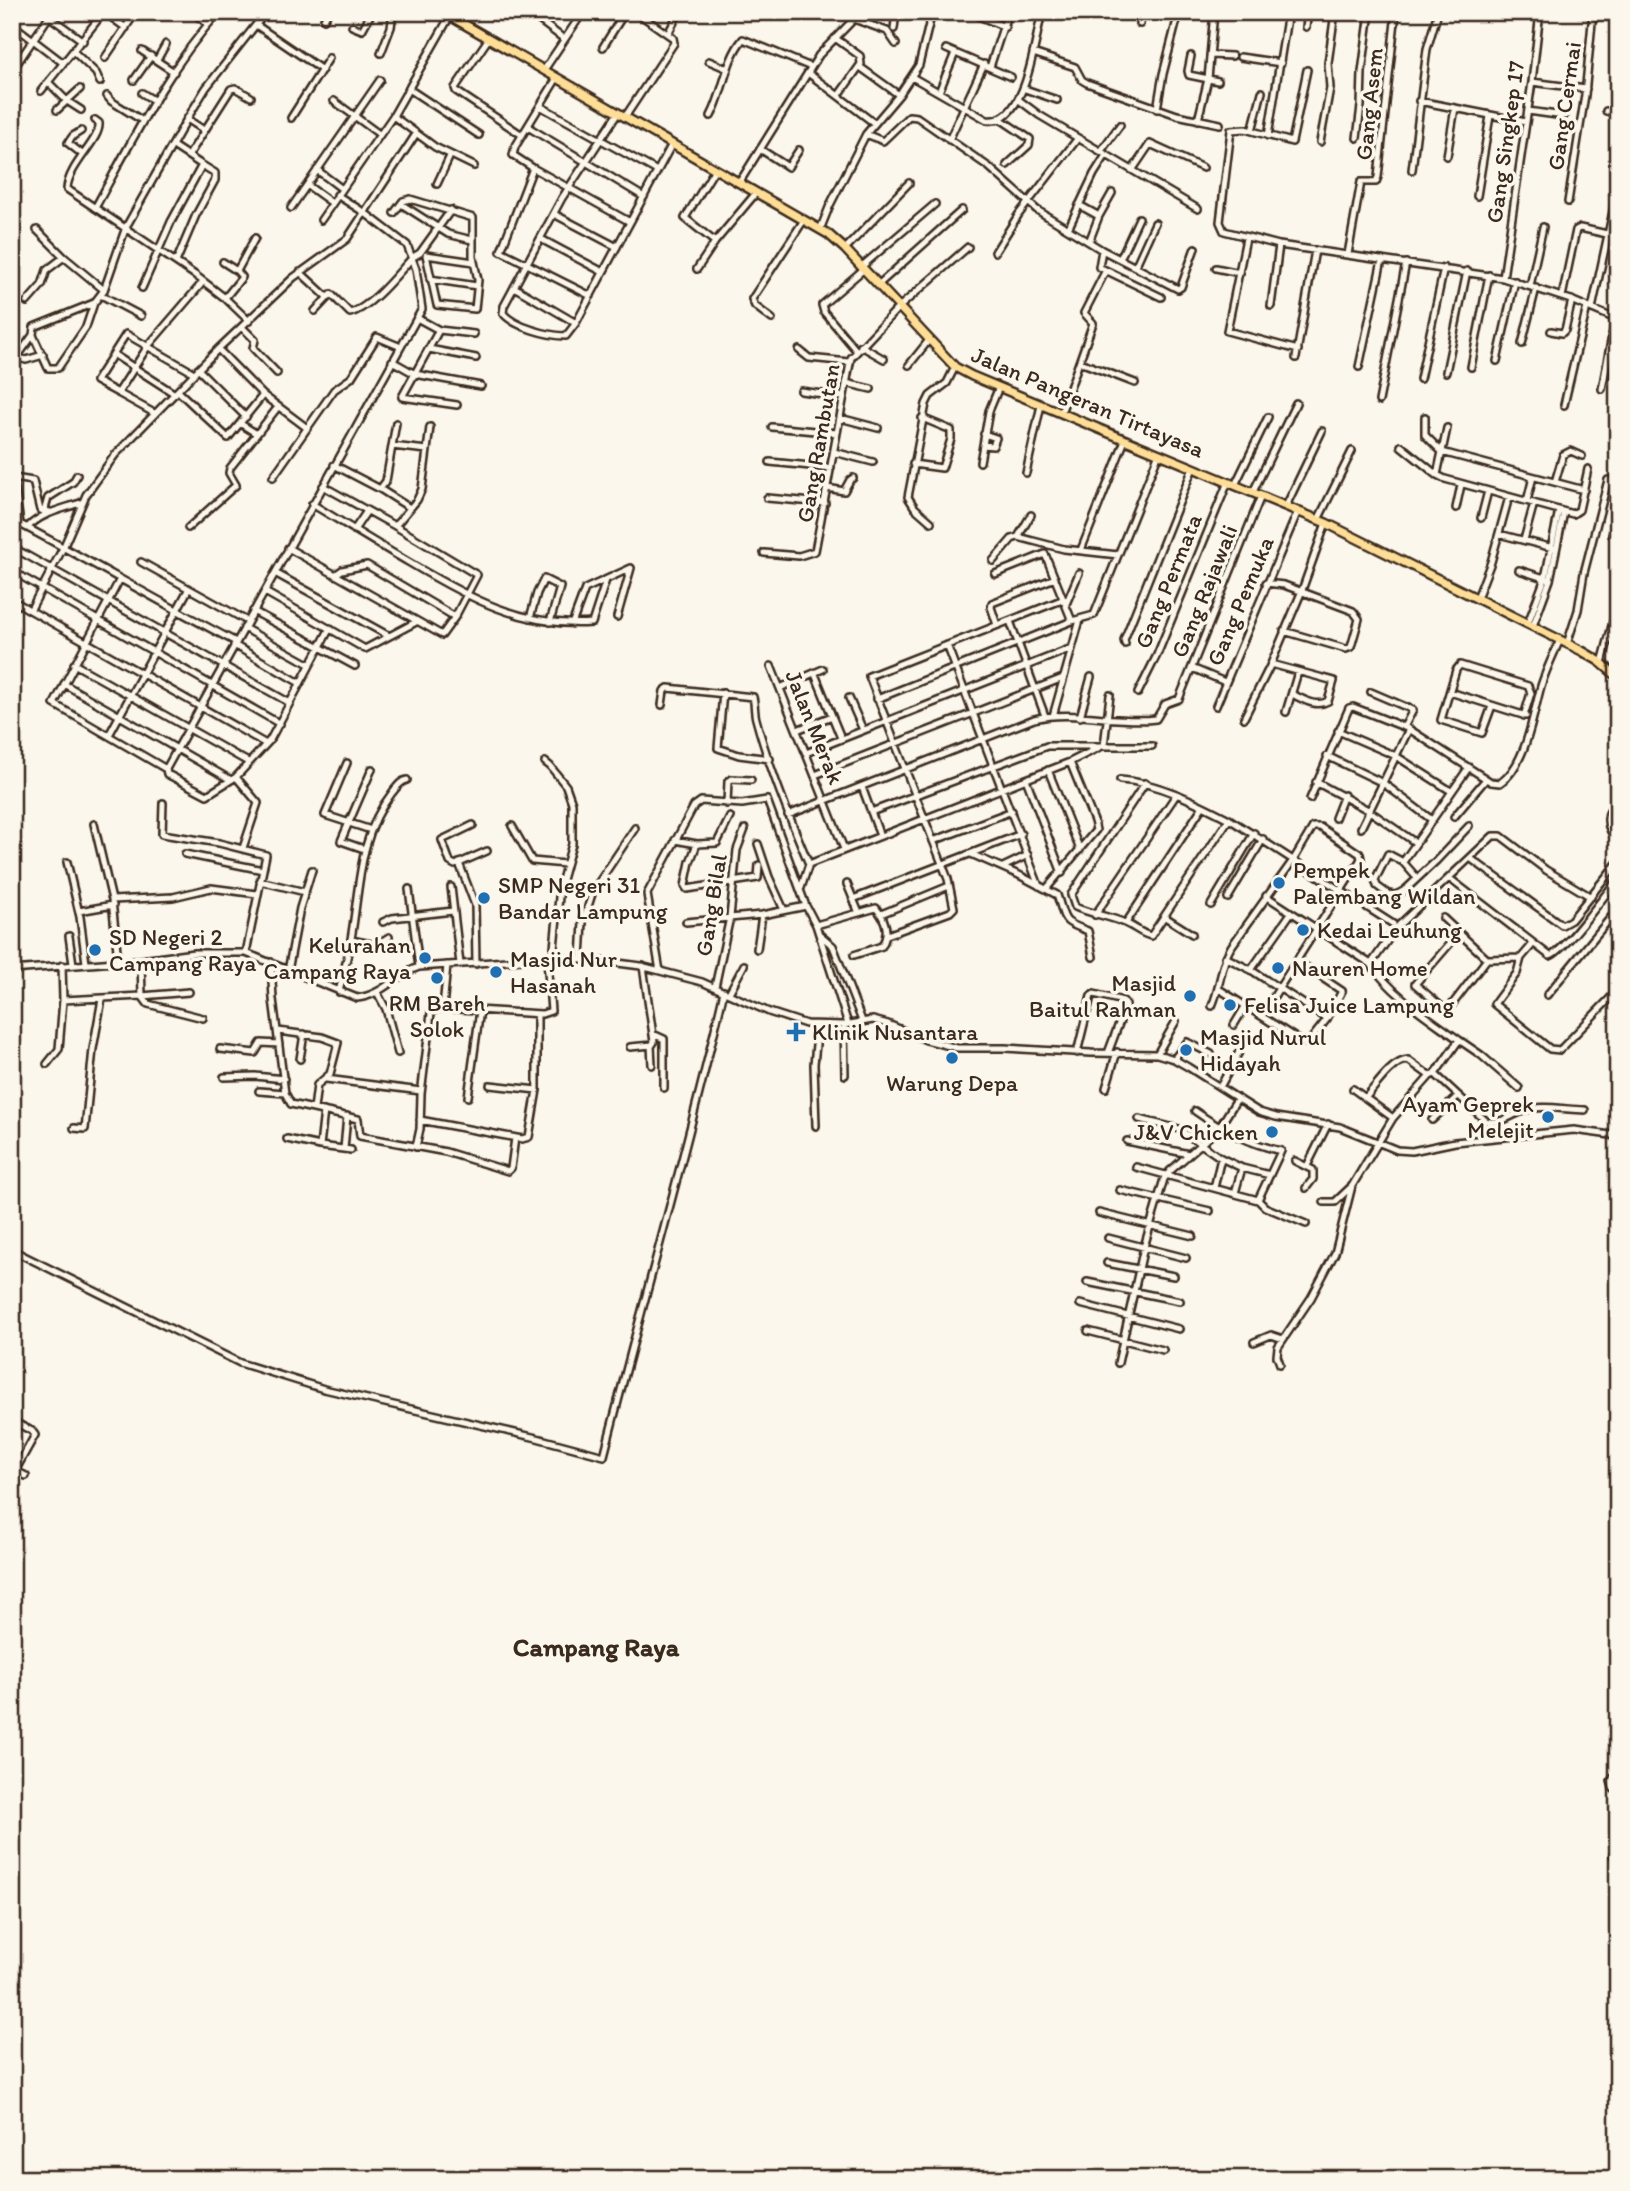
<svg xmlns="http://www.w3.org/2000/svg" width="1630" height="2191" viewBox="0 0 1630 2191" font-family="Itim,sans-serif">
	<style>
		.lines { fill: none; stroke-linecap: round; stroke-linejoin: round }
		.minor-casing { stroke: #3b2a1e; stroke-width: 10 }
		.major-casing { stroke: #3b2a1e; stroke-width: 12 }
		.minor { stroke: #fbf7ec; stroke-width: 5 }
		.major { stroke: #fedd96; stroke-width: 7 }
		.poi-dot { fill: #1f6fb2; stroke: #fbf7ec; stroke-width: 2.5 }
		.labels { text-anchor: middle; stroke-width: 7; stroke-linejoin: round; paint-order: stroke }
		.street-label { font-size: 23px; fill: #3b2a1e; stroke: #fbf7ec }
		.poi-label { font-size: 23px; fill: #3b2a1e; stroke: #fbf7ec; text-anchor: start }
		.quarter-label { font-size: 26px; font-weight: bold; fill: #3b2a1e; stroke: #fbf7ec }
	</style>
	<rect width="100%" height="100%" fill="#fbf7ec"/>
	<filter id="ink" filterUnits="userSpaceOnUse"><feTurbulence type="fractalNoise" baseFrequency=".0143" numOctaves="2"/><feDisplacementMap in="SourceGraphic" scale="14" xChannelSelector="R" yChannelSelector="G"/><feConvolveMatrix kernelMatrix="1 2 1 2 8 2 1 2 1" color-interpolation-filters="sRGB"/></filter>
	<g filter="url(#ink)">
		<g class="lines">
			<!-- minor casing -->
			<g class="minor-casing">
				<path id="minor" d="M43,12L83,41
					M192,12L208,24
					M969,12L1005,27
					M1576,12L1618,18
					M531,14L564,39
					M1094,15V12
					M324,19L328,12
					M854,19L887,31L896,44
					M12,24L62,62
					M1140,24L1142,12
					M256,25L322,70
					M352,26L362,30L372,12
					M1306,27L1308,12
					M894,29L896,12
					M668,34L679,12
					M489,38L455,88L456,91L522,135
					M835,38L860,56L861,64L839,95
					M603,47L625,12
					M946,49L1011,77
					M73,51L96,73L100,82
					M142,51L174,72
					M381,53L391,27L393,12
					M1033,53L1075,67L1082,80L1087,83L1177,115L1220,124
					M1210,55L1232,56
					M1191,56L1188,71L1189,75L1218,81
					M1240,57L1281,63
					M105,58L136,12
					M157,60L166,44
					M709,61L728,69
					M860,67L899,95
					M990,67L1008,12
					M544,70L583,12
					M1307,70L1292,142L1245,129L1231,130L1220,222L1224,231L1279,245L1503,278L1571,300L1618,320
					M12,71L52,12
					M808,73L874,123
					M912,77L987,120C1025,125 1034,46 1040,21
					M557,78L515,147L513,155L533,168L630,222
					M134,80L151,56
					M48,82L67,101L81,110
					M1532,82L1586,89
					M409,89L479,135
					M1025,89L1057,100
					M41,91L104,12L126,28
					M939,92L955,53
					M142,93L155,101
					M107,96L111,101L143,121
					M1019,100L1039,115L1198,209
					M334,101L379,134
					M1419,101L1526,122
					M540,106L657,171
					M1157,109L1163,74L1179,12
					M57,110L80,89
					M1528,111L1564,116
					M1606,111L1618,114
					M618,113L562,198L504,306L503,313C514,327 549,336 566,336L576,323L672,144
					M393,116L435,147L474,166
					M711,116C724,92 725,61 743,39L811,67
					M625,117L674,43L673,38L636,12
					M291,118L329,58
					M999,118L1030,139L1029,145L1007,165
					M187,119L204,130
					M95,120L99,123C101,140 68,165 67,189L195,275L225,298L249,321
					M1198,120L1208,79L1214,12
					M528,127L644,197
					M81,131L73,136L68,143L82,154
					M1252,131L1262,92
					M866,134L883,141L909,116L917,117L989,167L1037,210L1102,250L1178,289L1181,287L1195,248
					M1268,136L1288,12
					M1357,138L1361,106L1362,72L1370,12
					M949,140L984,64
					M1320,142L1330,88L1328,63L1335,12
					M760,149L788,167L799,150
					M1101,151L1120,125
					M189,155L231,89L235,88L251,97
					M1447,156L1455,108
					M533,168L501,251L591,296
					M1133,169L1150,144L1203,168
					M317,170L342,189
					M1412,170L1427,49L1438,12
					M739,183L819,55L854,19L857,12
					M437,184L450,156
					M307,185L332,203
					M1477,196L1490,116
					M1568,202L1585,95L1593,12
					M401,204L448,234L472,240
					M1079,205L1099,216
					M95,208C132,141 167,69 219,12
					M291,208L380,80
					M394,213L403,201L410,199L473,218V257L478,280L475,309L437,305L426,255
					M554,214L617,247
					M321,220L393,116L450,16
					M1068,229L1094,174L1106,155
					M37,230L64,257
					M820,230L830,205L866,134L899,95L919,65L932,12
					M1246,238L1227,331L1298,350
					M541,239L603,272
					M715,242L685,218L715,169
					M1089,242L1099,216L1112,193
					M845,249L909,183
					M1102,250L1099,267L1161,297
					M995,252L1019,214L1078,138
					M1348,254L1361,182H1376L1378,177L1396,12
					M426,255L474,262
					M1120,259L1139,218
					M176,262L196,215L215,180V173L202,165
					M223,262L237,271L242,277L225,298
					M861,267L935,204
					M1135,267L1155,223
					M1216,268L1240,273
					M697,269L715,242L756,193
					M237,271L255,238
					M300,272L327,297
					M1503,278L1532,82L1540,12
					M430,279L477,286
					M878,285L962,210
					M1530,286L1543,227
					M514,287L576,323
					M142,288L171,222L202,165L173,146
					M101,295L141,316
					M1562,297L1576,230L1580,228L1607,234
					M27,302L42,285L47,270L64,257L104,290
					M1271,306L1279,245
					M1592,309L1618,188
					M315,311L331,294L350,313C371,308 398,273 413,257L420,253L451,210
					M417,318L439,330L474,334
					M772,319L755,306L752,299L804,220
					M242,327L255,340L253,348L277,373
					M439,330L402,397L457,405
					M1551,331L1562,333L1565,330L1572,300
					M33,335L48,368H58L86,327L94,303L104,290L126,227L187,119L206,88L266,12
					M1522,344L1536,288
					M861,346L884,359
					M218,349L263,395L307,428
					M429,349L476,358
					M799,350L809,358L849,362
					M856,350L824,312L822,305L864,269
					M113,354L175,394
					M43,355L26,360L19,358L20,353L33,335L34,327L94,303
					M1296,358L1315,250
					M392,361L415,374L481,386
					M1497,361L1515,281
					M1080,362L1135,383
					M909,365L929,340
					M1359,367L1382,260
					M1471,367L1489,275
					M198,369L246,417
					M1446,372L1467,271
					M1420,379L1444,268
					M846,383L871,389
					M1602,389L1615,320
					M178,391L228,438L263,395
					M801,391L843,397
					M118,393L96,381L126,334L194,373
					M1379,401L1406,263
					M1564,405L1587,307
					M154,413L118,393L148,346L203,282
					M1061,413L1093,323L1084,313L1105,272
					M1425,417V435L1442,452L1584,490
					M840,418L878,428
					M241,424L257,434
					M772,427L837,433
					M983,445L993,446L996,438L984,434
					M392,446L427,450
					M1401,446L1437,475L1445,479L1573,514L1579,510L1588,469
					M834,452L873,462
					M770,462L831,468
					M980,462L989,411L999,387
					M913,464L942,468L951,439V430L922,418
					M334,465L380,489L410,508
					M12,466L20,524C92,562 163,604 236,642
					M1026,473L1041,405
					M1437,475L1447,428
					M273,477L334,390L351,378L377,337L401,347
					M14,478L33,481L40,510L50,512
					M1555,482L1563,455L1571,451L1582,456
					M1235,485L1268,417
					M323,486L395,526L417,500L422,489L430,427
					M827,488L844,491L850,480L853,478
					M380,489L386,481L396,423
					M1253,492L1296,403
					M767,498L825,503
					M1527,501L1533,477
					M312,504C345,524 377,544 410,563C467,597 523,628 592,623L606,580
					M1286,506L1322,431
					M1456,508L1461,485
					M44,512L48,498L73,482L77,475
					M1613,516L1618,494
					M1481,518L1488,491
					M1318,520L1352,451
					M931,522L915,508L908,497L926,404L930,396L947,383L955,367
					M28,527C43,512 64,509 83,502
					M188,528L236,485L229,473L230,468L278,407
					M354,530L367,511
					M1499,534L1553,548
					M1612,535L1618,540
					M1018,537L1064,549L1118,555
					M1524,540L1534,503
					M12,547L290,703
					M288,548L442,635L455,617L477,575L395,526
					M1081,550L1125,440
					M764,553L799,556L815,551L851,358L898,308L968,247
					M993,561L1012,539L1018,537L1031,515
					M141,562L247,621
					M1519,570L1547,579
					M12,571L280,724
					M275,573L389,636
					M995,574L1045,554L1072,621
					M335,575L342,570L367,565L455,617
					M120,579L54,704L166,769
					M1266,583L1284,585L1353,611L1359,619L1351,647L1346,649L1284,631
					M265,592L365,649L416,622
					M1477,598L1491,562L1509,497
					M12,600L266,744
					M1066,604L1079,573
					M31,609L64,546L86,495L115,455L218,349L293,278L347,239L416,134
					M253,611L355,666
					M530,618L537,593L544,579L560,587L550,622
					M1010,621L1045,716
					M1528,623L1545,578L1559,510
					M572,624L585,589L631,568L617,617
					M997,625L991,607L992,603L1055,578
					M1533,626L1550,580L1564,512
					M244,628L309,664
					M330,628L270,740L236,777L207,795L167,774L166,769L422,309L416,269L407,245L365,213L337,195
					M1125,644L1124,640L1193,468
					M1567,644L1578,610L1584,573L1608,480
					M234,645L300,683
					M947,645L1039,886
					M1602,663L1618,603
					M74,664L248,762
					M1271,664L1334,681L1328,701C1316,708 1303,699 1292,694
					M771,666L844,849
					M1192,668L1225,682
					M815,674L832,716
					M64,684L231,780
					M780,688L823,669
					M1371,692L1413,710L1404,727
					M1450,692L1526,716
					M723,693L718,748L739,755L770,759
					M1138,693L1157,655L1228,482
					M849,698L863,730
					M877,699L1072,621L1094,615L1159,453
					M662,705L664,691L668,688L753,697C755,704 754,712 756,719C769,768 789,817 809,864L801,888
					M1216,706L1298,511
					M1492,706L1482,733L1441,720L1456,670L1460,665L1528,686L1531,693L1524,716
					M1286,712L1298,672
					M1053,716L1080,620
					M1080,717L1091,677
					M1244,718L1271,664L1301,593L1326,523
					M797,730L832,716L841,738
					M1338,731L1396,756L1451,791
					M109,735L188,590
					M1104,746L1110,695
					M806,753L1072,648
					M1327,756L1383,783L1432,820
					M545,762L550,766L566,786L572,803V844L560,887L553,958
					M347,763L325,815L371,830
					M1048,770L1080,850
					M815,775L1063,678
					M236,777L258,803L243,848
					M1026,779L1062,873
					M1120,780C1157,782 1196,802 1229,819L1393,924
					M1316,782L1368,810L1416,843
					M1145,783L1071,895L1075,907C1091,914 1109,916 1125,923C1135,927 1141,934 1151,936L1229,819
					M862,787L880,836
					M1310,799L1349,708L1353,707L1409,729L1491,782L1500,783C1526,766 1533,714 1541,686C1546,670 1553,655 1560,640
					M1618,801C1604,812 1605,828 1618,840
					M163,803L162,834L219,843L266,855L246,953
					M727,804L728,781L732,779L751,780
					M871,812L1047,746H1152
					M788,815L1034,719C1073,709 1116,724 1156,719L1165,704L1179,699L1261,496
					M1454,817L1486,779
					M1335,818L1344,795
					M94,824L112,900L118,961
					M473,825L442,840L450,862L455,865L487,851
					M512,826L532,861L565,864
					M1361,828L1409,729
					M675,840L697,844L717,843L730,817
					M933,841L1012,811
					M697,844L690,862L685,886L687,889L758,878L759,865
					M758,844L769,877L784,910
					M364,849L341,841L372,769
					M185,854L263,870
					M971,854L1019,875L1057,895C1066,921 1060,921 1088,931L1093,957
					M1470,858L1562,925L1571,920L1618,862
					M67,862L80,917L86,963
					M1403,862L1469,767
					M459,863L475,905L476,964
					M809,864L1070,762L1102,746
					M1003,867L1028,855
					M1417,878L1403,862L1388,854L1375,880L1377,886L1388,894L1396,895L1405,890L1436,861L1469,826
					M1449,878L1550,956C1565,951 1605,894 1618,879
					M260,881L305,892
					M847,884L859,913
					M451,887L460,964
					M1047,888L1096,830L1094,821L1070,762
					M409,889L419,967
					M1266,896L1371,964C1393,996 1428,1017 1459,1040L1435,1074L1430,1076L1393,1118L1352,1186L1335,1253L1311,1298L1278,1347L1277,1356L1280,1364
					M1228,898L1263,839
					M853,899L1021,834
					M112,900L173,897L211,888L257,894
					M1211,905L1254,833
					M79,911L113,905
					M881,914L949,886
					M1095,915L1176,795
					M1165,917L1192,934
					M1443,918L1487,959L1451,1006L1443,1008L1415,984L1459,933
					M383,922L392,918L453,911
					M686,922L762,915L806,906
					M1126,923L1203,806
					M816,925L876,908C886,920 890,932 882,946L854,955
					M819,934L833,946L862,1021
					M887,935L950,912L954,908L948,879L869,676L1064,599
					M69,936L73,964
					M351,940L376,945L389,937
					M1533,944L1521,958L1517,973L1494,1004L1550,1049L1560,1050L1618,990
					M757,949L762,915
					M1225,957L1251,970L1327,1019
					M581,959L583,922L593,891L635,828
					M1487,959L1521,958
					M271,962L273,999L285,1093L291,1104L358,1119L360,1136L446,1152L508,1171L511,1168L515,1138
					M1371,964L1397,927L1493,836H1501L1546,870L1591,897
					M12,970L141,960L194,953H246L357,998C382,996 396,974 419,967L553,958L610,962L641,966L702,982L769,1012L806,1024L844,1025L873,1020L888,1024L926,1040L957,1048H1005L1091,1053L1157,1054L1174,1059L1188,1067L1259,1112L1276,1117L1340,1127L1397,1150L1412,1151L1455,1142L1574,1130L1618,1136
					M1251,970L1291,913
					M288,971L300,908L312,870
					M660,971L647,894L694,806L701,801L742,804L767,800L806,906L816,925L848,1024
					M715,987L730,917L737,850L745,829
					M1219,989L1302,1042L1308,1043L1327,1019L1342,991L1297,961
					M339,992C343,974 348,956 351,939C360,888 358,836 392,793C397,787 400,781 407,780
					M377,992L386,1009L398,1053
					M729,993L744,965
					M1547,995L1616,911L1618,912
					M142,996L148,1004L203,1018
					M142,996L189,992
					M63,1000L142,996L141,960
					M1212,1006C1221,986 1220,965 1231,947L1294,859L1313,827H1320L1360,854L1361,859L1262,1015
					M443,1008L542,1014L551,1011L547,959
					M844,1025L845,1075
					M1234,1025L1246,1005
					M278,1031L322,1037L338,1043L330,1074L317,1085L314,1109
					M653,1034L664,1039V1088
					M1459,1040L1481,1055L1519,1088
					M651,1045L652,1065
					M630,1047L652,1045L654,1042L643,966
					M220,1049L255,1053L261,1043L279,1044
					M1077,1053L1091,996L1094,994L1123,1001L1126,1005L1108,1053
					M1157,1054L1176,1021
					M300,1059L304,1034
					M1174,1059L1187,1042L1211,1054
					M47,1064L59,1049L63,1000L62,965
					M1435,1074L1486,1121C1501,1125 1509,1116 1523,1111C1541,1104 1566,1110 1585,1110
					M224,1077L255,1076L284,1079
					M326,1079L421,1091
					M490,1085L537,1090
					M1220,1087L1239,1052
					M1106,1088L1117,1052
					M1353,1089L1393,1118
					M259,1091L285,1093
					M468,1097L480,1010
					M1366,1097C1376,1086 1392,1061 1408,1060L1430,1076
					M324,1111L320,1146L351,1150
					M1139,1119L1179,1129L1221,1158L1242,1168L1270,1175
					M420,1120L522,1139L529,1137L537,1090V1014
					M1432,1120L1458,1096
					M816,1126L814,1064L818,1025
					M74,1128L85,1129L93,1049L102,999
					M287,1139L320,1146
					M1127,1141L1189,1154
					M416,1147L420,1129L421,1094L431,1013L436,1009L443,1008L447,965
					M344,1149L347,1116
					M1295,1161L1313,1170V1179L1306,1188
					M1307,1166L1328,1124
					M1136,1167L1258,1200L1281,1151C1248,1143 1223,1131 1195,1111
					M1214,1188L1221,1158
					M1120,1190L1210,1211
					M1235,1193L1242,1168
					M1258,1200L1265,1207L1306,1224
					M1324,1202H1335L1352,1186
					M1099,1213L1193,1236
					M1108,1238L1186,1258
					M12,1250L240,1363L324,1389L537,1438L604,1456C643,1301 688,1147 724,991
					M1107,1263L1174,1276
					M1087,1282L1180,1301
					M1080,1304L1179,1329
					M1088,1331L1163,1350
					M1254,1342L1271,1335L1283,1339
					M1118,1363L1144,1247L1164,1179L1170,1171L1219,1128L1237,1099
					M12,1421L32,1431L35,1435L15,1471
					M12,1469L26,1476
					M1618,1771L1611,1781L1613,1788L1618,1792
					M1618,1849L1613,1855L1618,1864"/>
			</g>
			<!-- major casing -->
			<g class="major-casing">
				<path id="major" d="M443,12L828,234L845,249L955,367L972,376L1326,523L1582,651L1599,661L1618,677"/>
			</g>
			<!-- minor -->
			<use href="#minor" class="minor"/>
			<!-- major -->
			<use href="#major" class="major"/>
		</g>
	</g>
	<!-- markers -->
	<g class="poi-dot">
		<circle cx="1279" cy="883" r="7"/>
		<circle cx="484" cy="898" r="7"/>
		<circle cx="1303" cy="930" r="7"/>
		<circle cx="95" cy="950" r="7"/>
		<circle cx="425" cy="958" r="7"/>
		<circle cx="1278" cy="968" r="7"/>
		<circle cx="496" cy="972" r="7"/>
		<circle cx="437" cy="978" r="7"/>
		<circle cx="1190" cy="996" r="7"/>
		<circle cx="1230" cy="1005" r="7"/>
		<path d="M792.5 1021.5h7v7h7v7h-7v7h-7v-7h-7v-7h7z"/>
		<circle cx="1186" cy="1050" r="7"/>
		<circle cx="952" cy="1058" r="7"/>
		<circle cx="1548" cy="1117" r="7"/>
		<circle cx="1272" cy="1132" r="7"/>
	</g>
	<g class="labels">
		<!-- street labels -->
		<g class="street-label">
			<text transform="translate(1369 104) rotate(-84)" y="8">Gang Asem</text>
			<text transform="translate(1564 106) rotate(-82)" y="8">Gang Cermai</text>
			<text transform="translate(1505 142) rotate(-82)" y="8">Gang Singkep 17</text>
			<text transform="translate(1088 402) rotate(23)" y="8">Jalan Pangeran Tirtayasa</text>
			<text transform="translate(818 443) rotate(-80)" y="8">Gang Rambutan</text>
			<text transform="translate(1168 581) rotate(-68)" y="8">Gang Permata</text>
			<text transform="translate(1204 591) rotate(-68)" y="8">Gang Rajawali</text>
			<text transform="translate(1240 601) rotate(-67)" y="8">Gang Pemuka</text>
			<text transform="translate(815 727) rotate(68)" y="8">Jalan Merak</text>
			<text transform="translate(711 905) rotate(-81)" y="8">Gang Bilal</text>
		</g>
		<!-- poi labels -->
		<g class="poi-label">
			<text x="1293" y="878">Pempek<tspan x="1293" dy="26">Palembang Wildan</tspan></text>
			<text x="498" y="893">SMP Negeri 31<tspan x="498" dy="26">Bandar Lampung</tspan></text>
			<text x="1317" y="938">Kedai Leuhung</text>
			<text x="109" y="945">SD Negeri 2<tspan x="109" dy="26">Campang Raya</tspan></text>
			<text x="411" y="953" text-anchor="end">Kelurahan<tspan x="411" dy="26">Campang Raya</tspan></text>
			<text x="510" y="967">Masjid Nur<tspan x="510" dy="26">Hasanah</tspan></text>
			<text x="1292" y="976">Nauren Home</text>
			<text x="1176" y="991" text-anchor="end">Masjid<tspan x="1176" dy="26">Baitul Rahman</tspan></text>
			<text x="437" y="1011" text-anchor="middle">RM Bareh<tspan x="437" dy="26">Solok</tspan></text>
			<text x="1244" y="1013">Felisa Juice Lampung</text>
			<text x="812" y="1040">Klinik Nusantara</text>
			<text x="1200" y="1045">Masjid Nurul<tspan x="1200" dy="26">Hidayah</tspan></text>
			<text x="952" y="1091" text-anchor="middle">Warung Depa</text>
			<text x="1534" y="1112" text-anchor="end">Ayam Geprek<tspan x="1534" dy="26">Melejit</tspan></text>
			<text x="1258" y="1140" text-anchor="end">J&amp;V Chicken</text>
		</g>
		<!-- quarter labels -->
		<g class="quarter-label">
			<text x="596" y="1656">Campang Raya</text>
		</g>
	</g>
	<!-- margin -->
	<rect width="1630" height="2191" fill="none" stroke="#fbf7ec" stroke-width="42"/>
	<rect x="21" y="21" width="1588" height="2149" fill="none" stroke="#3b2a1e" stroke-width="2.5" filter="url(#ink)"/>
</svg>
